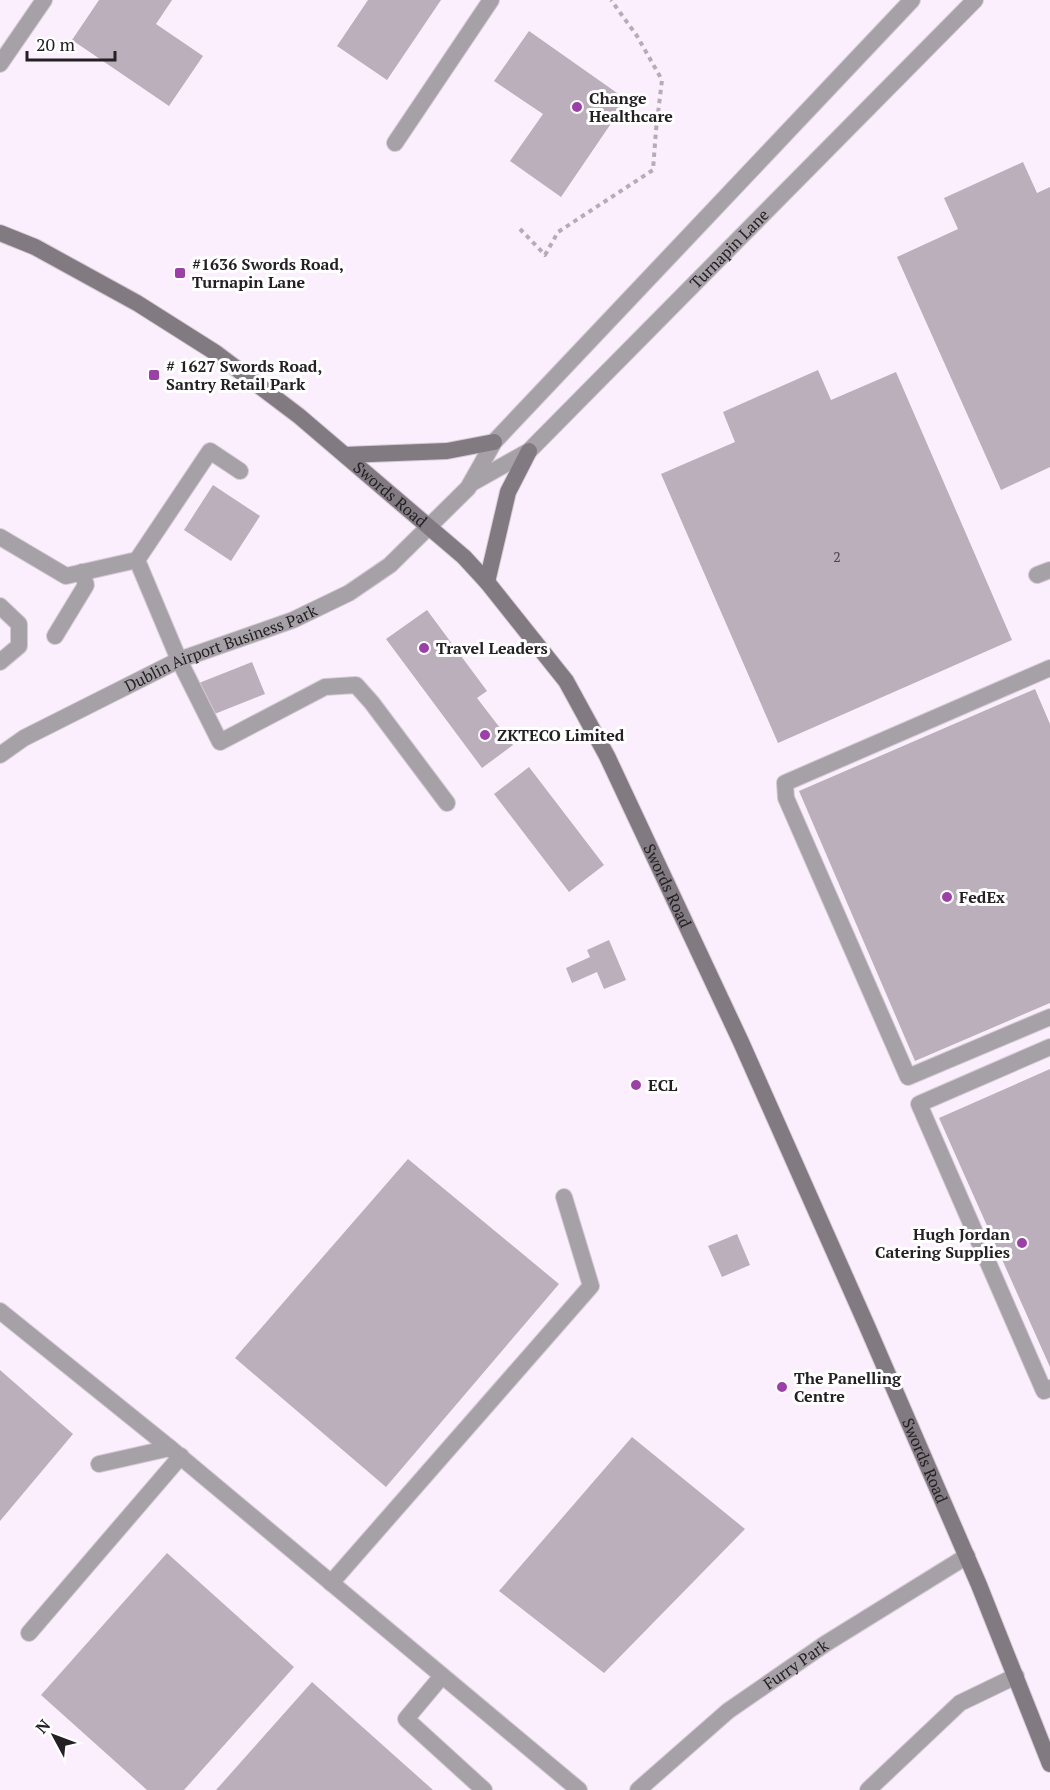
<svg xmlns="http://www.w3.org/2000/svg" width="1050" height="1790" viewBox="0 0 1050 1790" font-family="'PT Serif',serif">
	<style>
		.building { fill: #baafbb }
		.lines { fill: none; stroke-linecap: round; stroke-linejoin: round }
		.service-casing { stroke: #d4cad6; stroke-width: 18 }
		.minor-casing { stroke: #d4cad6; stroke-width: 18 }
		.secondary-casing { stroke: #d4cad6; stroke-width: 18 }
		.path { stroke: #b5acb6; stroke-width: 4; stroke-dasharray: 4.5 4.5; stroke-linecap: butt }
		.service { stroke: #a6a1a7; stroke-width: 16 }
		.minor { stroke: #a6a1a7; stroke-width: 16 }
		.secondary { stroke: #817a81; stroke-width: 16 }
		.poi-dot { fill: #9d3fa9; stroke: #fff; stroke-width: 2 }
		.labels { text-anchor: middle; stroke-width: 6; stroke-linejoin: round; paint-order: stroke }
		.number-label { font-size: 14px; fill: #4a444a }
		.poi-label { font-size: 16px; font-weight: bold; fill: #242024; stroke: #fff; text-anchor: start }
		.street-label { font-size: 16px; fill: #242024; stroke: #fff }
	</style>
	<rect width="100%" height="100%" fill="#fbeffd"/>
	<!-- building -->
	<path class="building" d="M99,0H172L156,24L203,56L169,106L72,40Z
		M368,0H441L387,80L337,46Z
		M529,31L627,100L561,197L510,161L543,114L494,81Z
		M1023,162L1037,193L1050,187V467L1001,490L897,257L958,229L944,198Z
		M818,370L831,400L896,372L1012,640L778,743L661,474L735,442L723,412Z
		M213,485L260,516L231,561L184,530Z
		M427,610L487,691L477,698L513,745L482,768L386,639Z
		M252,662L265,694L212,715L199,683Z
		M1035,689L1050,724V1003L915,1061L799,791Z
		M529,767L604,865L569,892L494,794Z
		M609,940L626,980L604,989L597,972L572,983L566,968L590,957L587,950Z
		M1050,1069V1367L939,1118Z
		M408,1159L559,1284L386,1487L235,1358Z
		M737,1234L750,1265L722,1277L708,1246Z
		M0,1370L73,1434L0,1521Z
		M632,1437L745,1529L604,1673L499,1591Z
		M167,1553L294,1667L184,1790H147L41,1695Z
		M312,1682L433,1790H216Z"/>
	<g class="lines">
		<!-- service casing -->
		<g class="service-casing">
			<g id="service">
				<path d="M0,64L44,0"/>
				<path d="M395,143L491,0"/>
				<path d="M0,537L66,576L137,560L210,451L240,471"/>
				<path d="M137,560L179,660L220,742L325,687L356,685L372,703L447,803"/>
				<path d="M1037,575L1050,570"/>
				<path d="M0,606L19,624V646L0,662"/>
				<path d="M55,636L86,585L82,572"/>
				<path d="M1050,668L785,783L786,798L908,1077L1050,1017"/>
				<path d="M1050,1047L919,1104L1044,1391L1050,1388"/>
				<path d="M0,1311L170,1448L579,1790"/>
				<path d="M99,1464L170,1448"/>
				<path d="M331,1583L591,1286L564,1197"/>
				<path d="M29,1633L181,1456"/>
				<path d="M442,1676L406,1719L484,1790"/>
				<path id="s1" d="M638,1790L728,1711L825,1644L967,1556"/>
				<path d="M868,1790L960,1703L1016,1676"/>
			</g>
		</g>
		<!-- minor casing -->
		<g class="minor-casing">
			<g id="minor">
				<path id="s2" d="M472,483L529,451L975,0"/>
				<path id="s3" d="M0,755L24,738L179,660L293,620L349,593L390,565L468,488L494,442L912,0"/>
			</g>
		</g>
		<!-- secondary casing -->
		<g class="secondary-casing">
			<g id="secondary">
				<path id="s4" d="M0,233L35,247L137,303L216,353L299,416L464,557L487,582L566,681L607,756L741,1042L867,1326L979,1585L1050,1764"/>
				<path d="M345,455L447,451L494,442"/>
				<path d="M487,582L508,492L529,451"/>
			</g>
		</g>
		<!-- path -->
		<path class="path" d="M520,229L545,255L558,232L653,170L656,130L662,80L637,36L611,0"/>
		<!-- service -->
		<use href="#service" class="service"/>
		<!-- minor -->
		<use href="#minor" class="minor"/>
		<!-- secondary -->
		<use href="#secondary" class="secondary"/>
	</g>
	<!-- markers -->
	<g class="poi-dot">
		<circle cx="577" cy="107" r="6"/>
		<rect x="174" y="267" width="12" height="12" rx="3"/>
		<rect x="148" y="369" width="12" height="12" rx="3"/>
		<circle cx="424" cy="648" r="6"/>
		<circle cx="485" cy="735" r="6"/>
		<circle cx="947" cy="897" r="6"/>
		<circle cx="636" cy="1085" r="6"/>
		<circle cx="1022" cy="1243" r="6"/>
		<circle cx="782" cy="1387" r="6"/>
	</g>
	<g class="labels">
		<!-- number labels -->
		<g class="number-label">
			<text x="837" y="562">2</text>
		</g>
		<!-- poi labels -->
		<g class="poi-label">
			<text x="589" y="104">Change<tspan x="589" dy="18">Healthcare</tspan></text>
			<text x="192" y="270">#1636 Swords Road,<tspan x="192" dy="18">Turnapin Lane</tspan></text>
			<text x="166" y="372"># 1627 Swords Road,<tspan x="166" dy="18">Santry Retail Park</tspan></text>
			<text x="436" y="654">Travel Leaders</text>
			<text x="497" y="741">ZKTECO Limited</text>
			<text x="959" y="903">FedEx</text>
			<text x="648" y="1091">ECL</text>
			<text x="1010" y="1240" text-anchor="end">Hugh Jordan<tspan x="1010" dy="18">Catering Supplies</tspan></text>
			<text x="794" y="1384">The Panelling<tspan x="794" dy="18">Centre</tspan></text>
		</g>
		<!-- street labels -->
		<g class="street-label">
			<text dy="6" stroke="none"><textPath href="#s2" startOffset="350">Turnapin Lane</textPath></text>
			<text dy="6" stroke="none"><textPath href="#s4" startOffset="472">Swords Road</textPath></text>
			<text dy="6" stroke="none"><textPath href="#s3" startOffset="246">Dublin Airport Business Park</textPath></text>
			<text dy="6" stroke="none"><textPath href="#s4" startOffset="958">Swords Road</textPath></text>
			<text dy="6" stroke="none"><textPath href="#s4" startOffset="1588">Swords Road</textPath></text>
			<text dy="6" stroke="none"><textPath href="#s1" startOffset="202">Furry Park</textPath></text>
		</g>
	</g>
	<!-- north arrow -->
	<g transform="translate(54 1736) rotate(311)" stroke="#ffffff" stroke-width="4.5" paint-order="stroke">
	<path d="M0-4.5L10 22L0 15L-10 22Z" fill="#242024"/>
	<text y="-9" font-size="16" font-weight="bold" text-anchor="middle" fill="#242024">N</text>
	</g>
	<!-- scale -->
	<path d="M27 51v9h88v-9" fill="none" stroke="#242024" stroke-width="3"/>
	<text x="36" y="51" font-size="18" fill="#242024" stroke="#ffffff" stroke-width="4.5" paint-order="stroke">20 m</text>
</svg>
